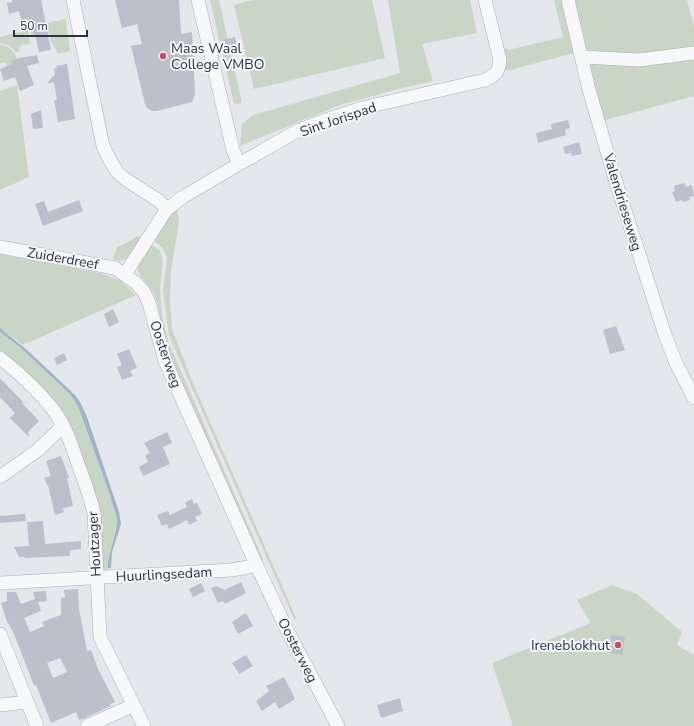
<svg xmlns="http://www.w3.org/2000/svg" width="694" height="726" viewBox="0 0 694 726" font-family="'Nunito Sans',sans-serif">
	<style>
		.green { fill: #c9d6c5 }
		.water { fill: #9fb4cc }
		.building { fill: #bbc0ca; fill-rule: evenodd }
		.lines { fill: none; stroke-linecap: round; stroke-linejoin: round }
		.minor-casing { stroke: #a9aeb7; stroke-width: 14 }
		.minor { stroke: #f7f8fa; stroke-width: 13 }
		.poi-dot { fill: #d1495b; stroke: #f4f6f9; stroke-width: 1.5 }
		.labels { text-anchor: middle; stroke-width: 4; stroke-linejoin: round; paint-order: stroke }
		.poi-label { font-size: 14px; fill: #2b3445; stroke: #f4f6f9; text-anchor: start }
		.street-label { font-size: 14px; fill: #2b3445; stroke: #f4f6f9 }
	</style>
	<rect width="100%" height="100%" fill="#e4e7ec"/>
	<!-- green -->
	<path class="green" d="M210,0H219L242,103L234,104Z
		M253,0H372L385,58L254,89L234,5Z
		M388,0H470L477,33L422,44L433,81L406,87L340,105L240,146L242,124L253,115L400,73Z
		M554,0H564L574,53L510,70H506L505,67L503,51L507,48L508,50L563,37Z
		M572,0H687L694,26V46C675,50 655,55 635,56C619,57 602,53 586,49Z
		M66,19L70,51L58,54L52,43L49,33L32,36L30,27Z
		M28,30L30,37L29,38L30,44L22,45L19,48L20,51L16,53C13,46 6,44 0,43V37Z
		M0,45C9,46 14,51 17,59L11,61L12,64L6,66L5,62L0,63Z
		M694,57V96L602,121L588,70L595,60Z
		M17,85L29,177L0,190V91Z
		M177,207L179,222L171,271L170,302L172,329L193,383L297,620L294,619L169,336L163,291L167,258L162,247L152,240L165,220Z
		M137,236L141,238C134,249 128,266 113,259L117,247L128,242Z
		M150,243L160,251L163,260L160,287L162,316L168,341L263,559L259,561L171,364C169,355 165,346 163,337C160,323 160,307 154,294C149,283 137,276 137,265Z
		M0,252L103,274L121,281L136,295L23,345L0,328Z
		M0,332L20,347L70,394L78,406L110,495L117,519L108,567L110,574L104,573L75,443L0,352Z
		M612,585L637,594L682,632L677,645L694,655V726H513L492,663L591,623L577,600Z"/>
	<!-- water -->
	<path class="water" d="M0,328L27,350L75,395L80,402L87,417L119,512L121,524L112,552L111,568H108V562L116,529L117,519L110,495L78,406L70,394L20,347L0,332Z"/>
	<!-- building -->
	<path class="building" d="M12,0H41L51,50L39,52L32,22L22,24L19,11L9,14L7,3L12,2Z
		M115,0H179L181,34L192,32L195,94L192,102L157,111H152L147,108L145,104L131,46L142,44L137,24L122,28Z
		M235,37L237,47L225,49L223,40Z
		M37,55L39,63L27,66L34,85L20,91L15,77L4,81L0,69L12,64L11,61L19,58Z
		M67,64L75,119L58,122L54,100H57L54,82L47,84L55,74L54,69L57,68L56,66Z
		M41,110L43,128L33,129L31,114Z
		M568,120L570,128L565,130L566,135L538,143L536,133L552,129L551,124Z
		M579,142L582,154L572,156L571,153L565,154L563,147Z
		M684,183L686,187L692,185L694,196L690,197V200L683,202L682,200L676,202L672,192L675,191L674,186Z
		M79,200L83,211L43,226L35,204L44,201L48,212Z
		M113,309L119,322L109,327L104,314Z
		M616,326L625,350L610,354L603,330Z
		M129,349L137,368L130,371L133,376L122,380L117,367L122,365L117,354Z
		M64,353L67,360L57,365L54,358Z
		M0,378L23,402L22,403L39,421L28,432L29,437L10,418L15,413L0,397Z
		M167,432L172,443L163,447L170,464L143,476L139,467L148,462L145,455L150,453L144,443Z
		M61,456L69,478H67L73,506L63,508L64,512L55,515L48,485H47L44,478L51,476L46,461Z
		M192,499L194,504L197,503L202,514L195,517L197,521L189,525L187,520L169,529L167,524L162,526L157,515L168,511L170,515L187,507L185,503Z
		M25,514L26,521L0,523V516Z
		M43,521L45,544L81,541V549L70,550V556L25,558V557H19L14,547L29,546L27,522Z
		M241,582L246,593L225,604L223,601L218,603L211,588L216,586L225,590Z
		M201,583L205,591L193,597L189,589Z
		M78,589L79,609L87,651L91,650L98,669L115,702L110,704L111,706L83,719L79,720L76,712L51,723L36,685L35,686L33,683L14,634L6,619L1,603L7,601V592H16L21,604L35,599L33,592L46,591L47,601L38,602L41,611L24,618L30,632L44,626L42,622L61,615V598L65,597L64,590ZM60,658L67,672L53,678L47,663Z
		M246,613L253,626L238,634L232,622Z
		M611,635L625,637L622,655L609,653Z
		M246,655L253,666L239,674L232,663Z
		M284,677L295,699L279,709L275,702L262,711L256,701L269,691L266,686Z
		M400,698L403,711L381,718L377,705Z"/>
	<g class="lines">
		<!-- minor casing -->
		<g class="minor-casing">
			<path id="minor" d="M73,0L103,146L111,162L118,173L128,181L158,200L167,209
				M198,0L233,150L239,164
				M568,0L588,86L615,179L665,335L676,363L694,398
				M582,57L639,60L694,53
				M0,247L115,268L136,283L144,292L149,303L165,361L256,564L288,632L338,726
				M125,274L167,209L183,197L239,164L299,130L320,122L362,108L485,80C496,75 499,71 500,60L485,0
				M0,358C19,373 39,391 54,411C66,427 72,446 78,464C84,480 90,496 94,513L100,637L144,726
				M0,477L38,450L63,426
				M0,583L231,570L249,567L256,564
				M0,634L37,726
				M0,705L27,702
				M87,726L134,705"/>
		</g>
		<!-- minor -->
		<use href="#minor" class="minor"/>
	</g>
	<!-- markers -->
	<g class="poi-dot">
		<circle cx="163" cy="56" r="4"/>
		<circle cx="618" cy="645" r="4"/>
	</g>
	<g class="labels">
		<!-- poi labels -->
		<g class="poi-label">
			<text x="171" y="53">Maas Waal<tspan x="171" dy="16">College VMBO</tspan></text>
			<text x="610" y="650" text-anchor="end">Ireneblokhut</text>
		</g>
		<!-- street labels -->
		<g class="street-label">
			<text transform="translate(338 119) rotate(-19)" y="5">Sint Jorispad</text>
			<text transform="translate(623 202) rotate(73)" y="5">Valendrieseweg</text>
			<text transform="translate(63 258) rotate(10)" y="5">Zuiderdreef</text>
			<text transform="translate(166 354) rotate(71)" y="5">Oosterweg</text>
			<text transform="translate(94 544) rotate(-93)" y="5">Houtzager</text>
			<text transform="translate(164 574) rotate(-3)" y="5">Huurlingsedam</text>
			<text transform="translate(298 650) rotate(63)" y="5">Oosterweg</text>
		</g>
	</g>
	<!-- scale -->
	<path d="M14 30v6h73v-6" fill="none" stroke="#2b3445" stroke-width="2"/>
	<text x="20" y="30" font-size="12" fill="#2b3445" stroke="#f4f6f9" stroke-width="3" paint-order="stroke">50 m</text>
</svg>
